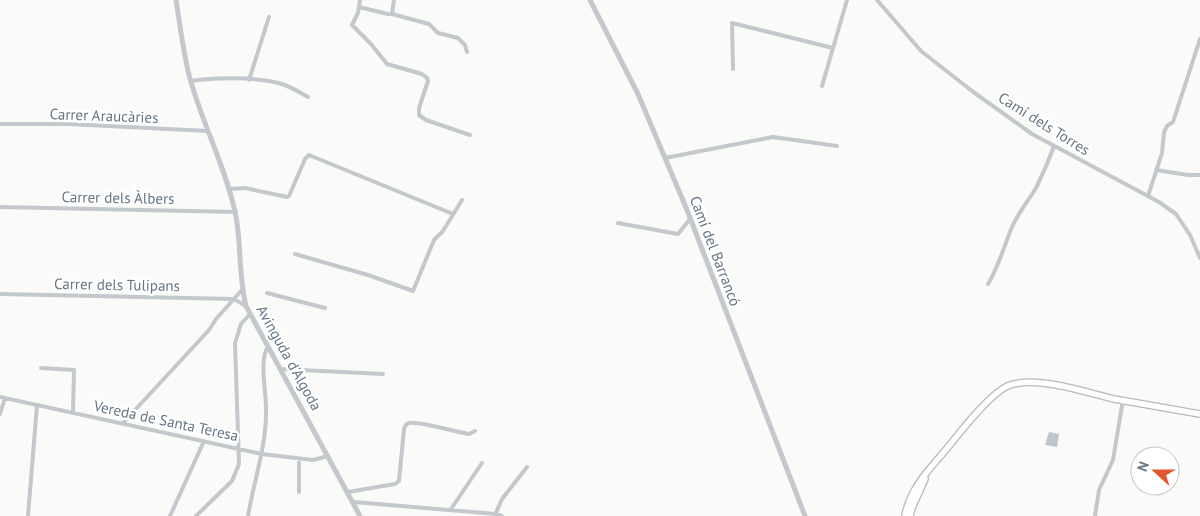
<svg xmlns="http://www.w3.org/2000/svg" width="1200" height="516" viewBox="0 0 1200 516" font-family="'PT Sans',sans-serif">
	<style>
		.water { fill: #bbc7cb }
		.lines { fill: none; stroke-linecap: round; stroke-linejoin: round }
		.secondary-casing { stroke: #b3babf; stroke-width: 8 }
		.minor { stroke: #c3c8cc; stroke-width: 4 }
		.tertiary { stroke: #c3c8cc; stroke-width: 5 }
		.secondary { stroke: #fff; stroke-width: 5.5 }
		.labels { text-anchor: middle; stroke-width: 5; stroke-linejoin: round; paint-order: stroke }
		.street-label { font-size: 15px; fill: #657683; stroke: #fff }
	</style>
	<rect width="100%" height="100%" fill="#fafaf8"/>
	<!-- water -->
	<path class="water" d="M1049,432L1059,434L1057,447L1045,445Z"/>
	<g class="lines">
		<!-- secondary casing -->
		<g class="secondary-casing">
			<path id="secondary" d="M905,516C910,487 931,468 949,446C961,431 992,391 1010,385C1039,376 1084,392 1114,399C1143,404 1171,409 1200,414
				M910,516L912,508L925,479"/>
		</g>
		<!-- minor -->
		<path class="minor" d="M360,0L358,13L352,25L371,44L387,64L422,74L427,78L428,81L419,108V115L426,120L470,135
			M394,0L392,14L429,24L438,33L458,38L465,45L467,52
			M877,0L921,51L972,91L1032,134L1159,202L1176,214L1190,235L1200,258
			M359,7L388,14H392
			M733,69L732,23L833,48
			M249,80L269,17
			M191,81C216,77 254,77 279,83C289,86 298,91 308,97
			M822,86L847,0
			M0,124H67L208,131
			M665,158L773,137L837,146
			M1156,170L1188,175H1200
			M229,189L245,188L287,197L289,196L305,159L309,155L453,214
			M1148,196L1162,153L1164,132L1167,126L1173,122L1200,39
			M0,207L236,212
			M618,223L678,234L690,219
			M295,254L368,275L413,291L434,240L443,231L462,200
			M988,284C999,266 1004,246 1012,227C1018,213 1028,201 1036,188C1043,174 1049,160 1054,146
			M267,293L325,308
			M0,294L234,299L246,306
			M41,368L74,370L73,412
			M280,369L383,374
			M0,397L262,454L313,460L328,456
			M0,414L5,398
			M123,423L209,330L216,319L242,290
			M299,459V492
			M348,492L395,484L399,481L404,429C406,425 405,424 409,423C418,421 457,432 469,434L475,431
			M354,502L496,514L502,516
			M451,509L482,463
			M495,515L502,499L527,467
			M28,516L37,405
			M170,516L204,441
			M196,516L232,481L239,464L235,343L241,324L250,314
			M248,516C254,480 267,445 266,408C266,392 259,358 268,347
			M1095,516L1099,490L1113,460L1123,400"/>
		<!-- tertiary -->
		<path class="tertiary" d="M176,0C180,25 183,50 189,75C201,121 225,165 235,212C242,243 238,275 246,306L360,516
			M590,0L638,94L687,210L805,516"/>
		<!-- secondary -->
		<use href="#secondary" class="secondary"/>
	</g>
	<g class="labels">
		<!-- street labels -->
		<g class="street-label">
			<text transform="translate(104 116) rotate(2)" y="5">Carrer Araucàries</text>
			<text transform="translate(1044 124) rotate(32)" y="5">Camí dels Torres</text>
			<text transform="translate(118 198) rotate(1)" y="5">Carrer dels Àlbers</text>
			<text transform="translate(715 251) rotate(69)" y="5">Camí del Barrancó</text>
			<text transform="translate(117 285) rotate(1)" y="5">Carrer dels Tulipans</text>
			<text transform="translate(289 358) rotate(61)" y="5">Avinguda d'Algoda</text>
			<text transform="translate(166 421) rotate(12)" y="5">Vereda de Santa Teresa</text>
		</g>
	</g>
	<!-- north arrow -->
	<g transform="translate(1155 471) rotate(291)"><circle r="24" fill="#ffffff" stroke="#c1c8cd"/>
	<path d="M0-4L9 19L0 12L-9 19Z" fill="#e4572e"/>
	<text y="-8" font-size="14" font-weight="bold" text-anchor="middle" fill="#657683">N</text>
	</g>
</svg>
